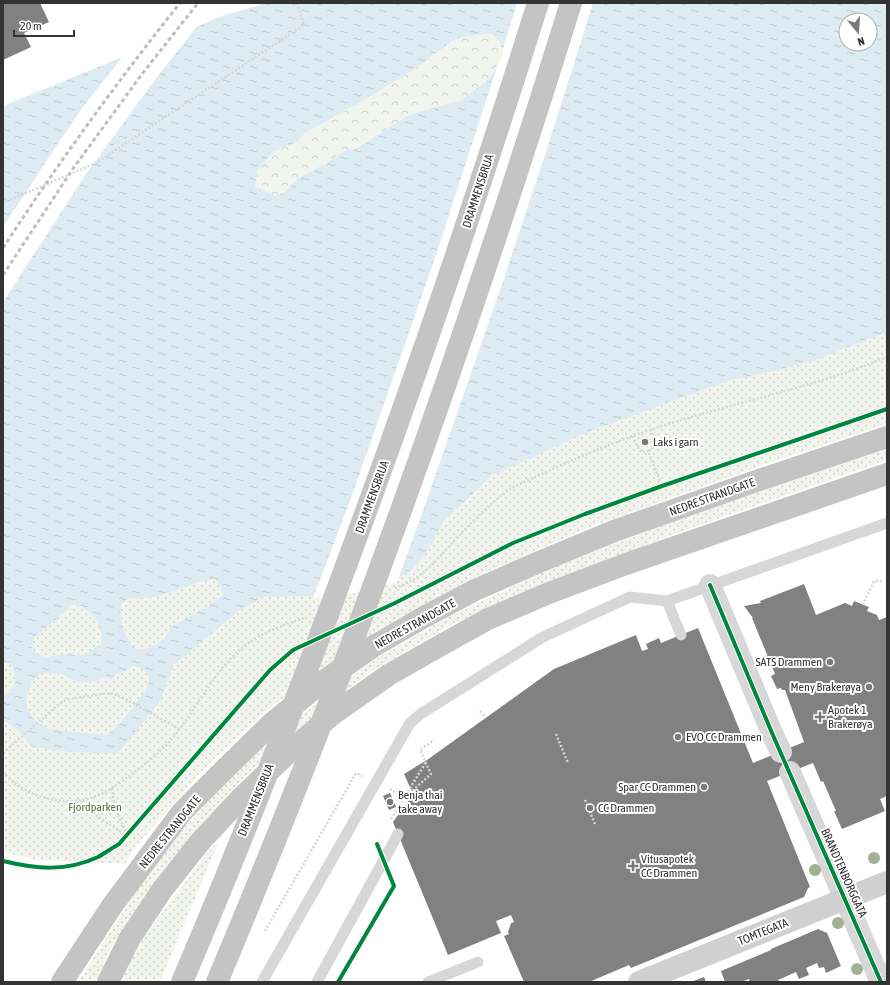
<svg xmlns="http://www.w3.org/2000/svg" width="890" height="985" viewBox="0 0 890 985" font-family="'Asap Condensed',sans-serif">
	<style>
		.grass { fill: url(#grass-dots) }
		.forest { fill: url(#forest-crowns) }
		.water { fill: url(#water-ripples); fill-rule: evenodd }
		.pier { fill: #fff }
		.building { fill: #818181 }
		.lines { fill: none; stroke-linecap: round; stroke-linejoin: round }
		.path { stroke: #d6d6d6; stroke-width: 2.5; stroke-dasharray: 2 2; stroke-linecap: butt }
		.lane { stroke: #d7d7d7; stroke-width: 11 }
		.street { stroke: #d7d7d7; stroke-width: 22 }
		.secondary { stroke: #d0d0d0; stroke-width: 22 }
		.highway { stroke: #c4c4c4; stroke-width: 22 }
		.rail { stroke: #bebebe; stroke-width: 3; stroke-dasharray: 4 3; stroke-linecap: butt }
		.highway-bridge { stroke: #c4c4c4; stroke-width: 22 }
		.cycleway-casing { stroke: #fff; stroke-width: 6 }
		.cycleway { stroke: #00873e; stroke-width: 4 }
		.tree { fill: #a2b095 }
		.poi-dot { fill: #7a7a7a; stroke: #fff; stroke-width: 1.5 }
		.labels { text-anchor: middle; stroke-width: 4; stroke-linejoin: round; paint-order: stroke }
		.street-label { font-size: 12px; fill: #333; stroke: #fff }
		.poi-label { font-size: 12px; fill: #333; stroke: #fff; text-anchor: start }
		.park-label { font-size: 12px; fill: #56703f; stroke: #fff }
	</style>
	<defs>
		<pattern id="grass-dots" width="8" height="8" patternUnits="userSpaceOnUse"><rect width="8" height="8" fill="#f1f5ed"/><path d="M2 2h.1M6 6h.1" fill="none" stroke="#cfd2cc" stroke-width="1.8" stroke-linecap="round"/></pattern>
		<pattern id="forest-crowns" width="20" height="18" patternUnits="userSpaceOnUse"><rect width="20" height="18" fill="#f1f5ed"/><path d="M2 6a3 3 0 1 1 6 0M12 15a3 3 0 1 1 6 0" fill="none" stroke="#cfd2cc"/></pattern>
		<pattern id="water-ripples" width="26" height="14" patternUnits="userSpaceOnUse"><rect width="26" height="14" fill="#ddebf3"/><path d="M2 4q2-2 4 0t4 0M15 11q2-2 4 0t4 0" fill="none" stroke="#becad1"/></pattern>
	</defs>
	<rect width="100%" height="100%" fill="#fff"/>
	<!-- grass -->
	<path class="grass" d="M887,332V424L772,462L590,527L473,578L378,630L267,710L205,768L135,847L125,864L37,860L3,852V720L18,731L32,747L68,752L144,721L159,703L174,665L238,612L264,597L285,595L413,569L425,555L444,521L492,476L581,435L675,400L732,380L775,371L819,359Z
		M887,449V460L678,533L547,582L449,626L367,674L304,724L244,778L204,821L152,884L108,953L96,982H78L106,938L146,877L178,835L214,796L251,759L303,714L371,662L446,618L554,567L696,513Z
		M216,579L220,585L223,596L210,605L171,627L163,640L149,648L135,649C125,636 119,621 121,604L126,599L156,597L190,585Z
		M73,605L81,606L95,617L102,638L100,644L85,655L68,654L45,657L32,651L33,639Z
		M3,662L11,663C19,679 16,686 3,697Z
		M134,666L146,670L149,681L144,692L119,725L106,735L49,729L33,720L26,705L31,682L41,673L62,674L70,679L86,683L113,677Z
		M218,843L160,982H122L125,970L146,934L211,848Z"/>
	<!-- forest -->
	<path class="forest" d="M491,33L499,41L505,55L488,80L462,100L409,115L357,148L344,151L333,159L297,179L285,192L275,196L255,186L258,170L274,151L295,143L305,133L354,106L415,69L455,39Z"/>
	<!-- water -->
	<path class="water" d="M261,3H887V332L819,359L775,371L732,380L675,400L581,435L492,476L444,521L425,555L413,569L397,579L336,596L264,597L238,612L174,665L159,703L118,753L68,752L32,747L18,731L3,720V697C16,687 19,678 11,663L3,662V106L225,15L260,5ZM846,20H870V44H846ZM491,33L499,41L505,55L488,80L462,100L409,115L357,148L344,151L333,159L297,179L285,192L275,196L255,186L258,170L274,151L295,143L305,133L354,106L415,69L455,39ZM215,579L220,585L223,595L210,605L171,627L163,640L149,648L135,649C125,636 119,621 121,604L127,599L156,597L190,585ZM73,605L81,606L95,617L102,638L100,644L85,655L68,654L45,657L32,651L33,639ZM134,666L146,670L149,681L144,692L119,725L106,735L49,729L33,719L26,705L31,682L41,673L62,674L70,679L86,683L113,677Z"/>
	<!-- pier -->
	<path class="pier" d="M517,3H593L546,152L501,287L418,525L397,582L336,598H313L350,501L433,264L499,61L503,55L502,52Z
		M199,24L154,81L84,177L3,302V227L51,154L82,108L125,54Z"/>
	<!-- building -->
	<path class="building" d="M3,3H40L49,22L24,33L31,47L3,60Z
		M804,584L816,615L845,603L852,606L854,601L869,607L867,611L877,615L879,620L887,617V796L880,799L885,811L842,829L834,811H836L823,781L821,782L813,763L767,781L810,887L808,888L804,897L631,968L629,965L589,982H524L504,936L509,934L508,932L511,923L514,922L511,915L496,921L501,933L448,955L393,822L413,794L404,774L427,760L554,669L636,635L642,651L648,649L646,644L659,638L661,643L698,628L753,763L804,742L785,690H782L781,688L777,689L771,676L775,674L752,618H753L744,606L761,603L760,601Z
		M390,793L396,807L389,810L383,796Z
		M818,929L827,933L841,966L826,973L824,967L819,968L817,963L806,968L809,975L799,979L796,972L778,980L779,981L776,982H750L749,979L741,982H725L721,971L771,950V949Z
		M704,977L706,982H691Z"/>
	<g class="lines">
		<!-- path -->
		<path class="path" d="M3,203L96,163L304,25L297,3
			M651,429L655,444L653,448L648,451L662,486
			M633,436L639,450L642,452L648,451
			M395,588C424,578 435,561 455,540C471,523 487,506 506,492C514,486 524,482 533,478C574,459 618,440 662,426C737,402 814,387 887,357
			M863,605L874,581H882
			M480,711L484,716
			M556,734L568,763
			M3,753L60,703L69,699L110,693L122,697L179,729
			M3,772C7,776 11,781 16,784C38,800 69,806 94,797C108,792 121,782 133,773C146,763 161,752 172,739C194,712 210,679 235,654C254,635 280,626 305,618
			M112,788L115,809L127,834
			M390,789L404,798L426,762
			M585,800L595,824
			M76,802L127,836
			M391,819L404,798L431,774L420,750L434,740
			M265,931L356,773L362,776"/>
		<!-- lane -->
		<path class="lane" d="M667,601L681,635
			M262,982L410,723L422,713L543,637L630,597L667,601L887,523
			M317,982L398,834
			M428,982L478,962"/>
		<!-- street -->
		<path class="street" d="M710,585L772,733L781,752
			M790,772L881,982"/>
		<!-- secondary -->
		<path class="secondary" d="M639,982L887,882"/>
		<!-- highway -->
		<path class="highway" d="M62,982L112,906L182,812L229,765L272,723L321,683L374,646L424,617L475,590L539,562L614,531L765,478L887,437
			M108,982L130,938L162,890L200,842L241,798L289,752L333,714L390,674L443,644L488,619L549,593L626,564L887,474"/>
		<!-- rail -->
		<path class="rail" d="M3,248C58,163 117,82 180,3
			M3,275L72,170L142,74L198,3"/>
		<!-- highway-bridge -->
		<path class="highway-bridge" d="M182,982C233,863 280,743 325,622C402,418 473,211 538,3
			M217,982C352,662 468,334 571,3"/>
		<!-- cycleway casing -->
		<g class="cycleway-casing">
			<path id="cycleway" d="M710,585L772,733L881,982
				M3,861C36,869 66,872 98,857C105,853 112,848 119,844L270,670L293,650L395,603L513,543L585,514L662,486L887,409
				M338,982L394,886L377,844"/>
		</g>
		<!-- cycleway -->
		<use href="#cycleway" class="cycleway"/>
	</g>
	<!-- trees -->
	<g class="tree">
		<circle cx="874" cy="858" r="6"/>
		<circle cx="815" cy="870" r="6"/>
		<circle cx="838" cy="923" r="6"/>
		<circle cx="857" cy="969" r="6"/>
	</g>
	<!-- markers -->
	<g class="poi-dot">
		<circle cx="645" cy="442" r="4"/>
		<circle cx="830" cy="662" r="4"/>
		<circle cx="869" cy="687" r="4"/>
		<path d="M818 711h4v4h4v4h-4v4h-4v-4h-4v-4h4z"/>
		<circle cx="678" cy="737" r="4"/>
		<circle cx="704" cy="787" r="4"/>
		<circle cx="390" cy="802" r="4"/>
		<circle cx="590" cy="808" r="4"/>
		<path d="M631 860h4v4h4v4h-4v4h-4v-4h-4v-4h4z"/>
	</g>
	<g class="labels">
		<!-- street labels -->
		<g class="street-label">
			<text transform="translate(478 191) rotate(-72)" y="4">DRAMMENSBRUA</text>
			<text transform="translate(372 497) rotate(-70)" y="4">DRAMMENSBRUA</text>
			<text transform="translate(712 497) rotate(-20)" y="4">NEDRE STRANDGATE</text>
			<text transform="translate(415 624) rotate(-29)" y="4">NEDRE STRANDGATE</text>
			<text transform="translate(256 800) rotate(-68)" y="4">DRAMMENSBRUA</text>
			<text transform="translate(170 832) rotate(-51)" y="4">NEDRE STRANDGATE</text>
			<text transform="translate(844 873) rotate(66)" y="4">BRANDTENBORGGATA</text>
			<text transform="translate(763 932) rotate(-22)" y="4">TOMTEGATA</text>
		</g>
		<!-- poi labels -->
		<g class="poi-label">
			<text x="653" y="446">Laks i garn</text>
			<text x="822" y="666" text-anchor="end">SATS Drammen</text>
			<text x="861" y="691" text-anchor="end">Meny Brakerøya</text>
			<text x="828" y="714">Apotek 1<tspan x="828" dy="14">Brakerøya</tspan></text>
			<text x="686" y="741">EVO CC Drammen</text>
			<text x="696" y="791" text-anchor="end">Spar CC Drammen</text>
			<text x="398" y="799">Benja thai<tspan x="398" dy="14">take away</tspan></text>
			<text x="598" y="812">CC Drammen</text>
			<text x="641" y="863">Vitusapotek<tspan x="641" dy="14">CC Drammen</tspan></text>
		</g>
		<!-- park labels -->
		<g class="park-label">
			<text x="95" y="811">Fjordparken</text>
		</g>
	</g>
	<!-- border -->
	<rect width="890" height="985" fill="none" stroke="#333333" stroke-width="8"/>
	<!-- north arrow -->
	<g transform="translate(858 32) rotate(162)"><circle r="19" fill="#ffffff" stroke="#adadad"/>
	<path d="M0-3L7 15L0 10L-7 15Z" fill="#7a7a7a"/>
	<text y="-6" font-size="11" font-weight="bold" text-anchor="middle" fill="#333333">N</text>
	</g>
	<!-- scale -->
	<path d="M14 30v6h60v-6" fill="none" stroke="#333333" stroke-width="2"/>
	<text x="20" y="30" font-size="12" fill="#333333" stroke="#ffffff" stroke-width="3" paint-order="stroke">20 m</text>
</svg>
